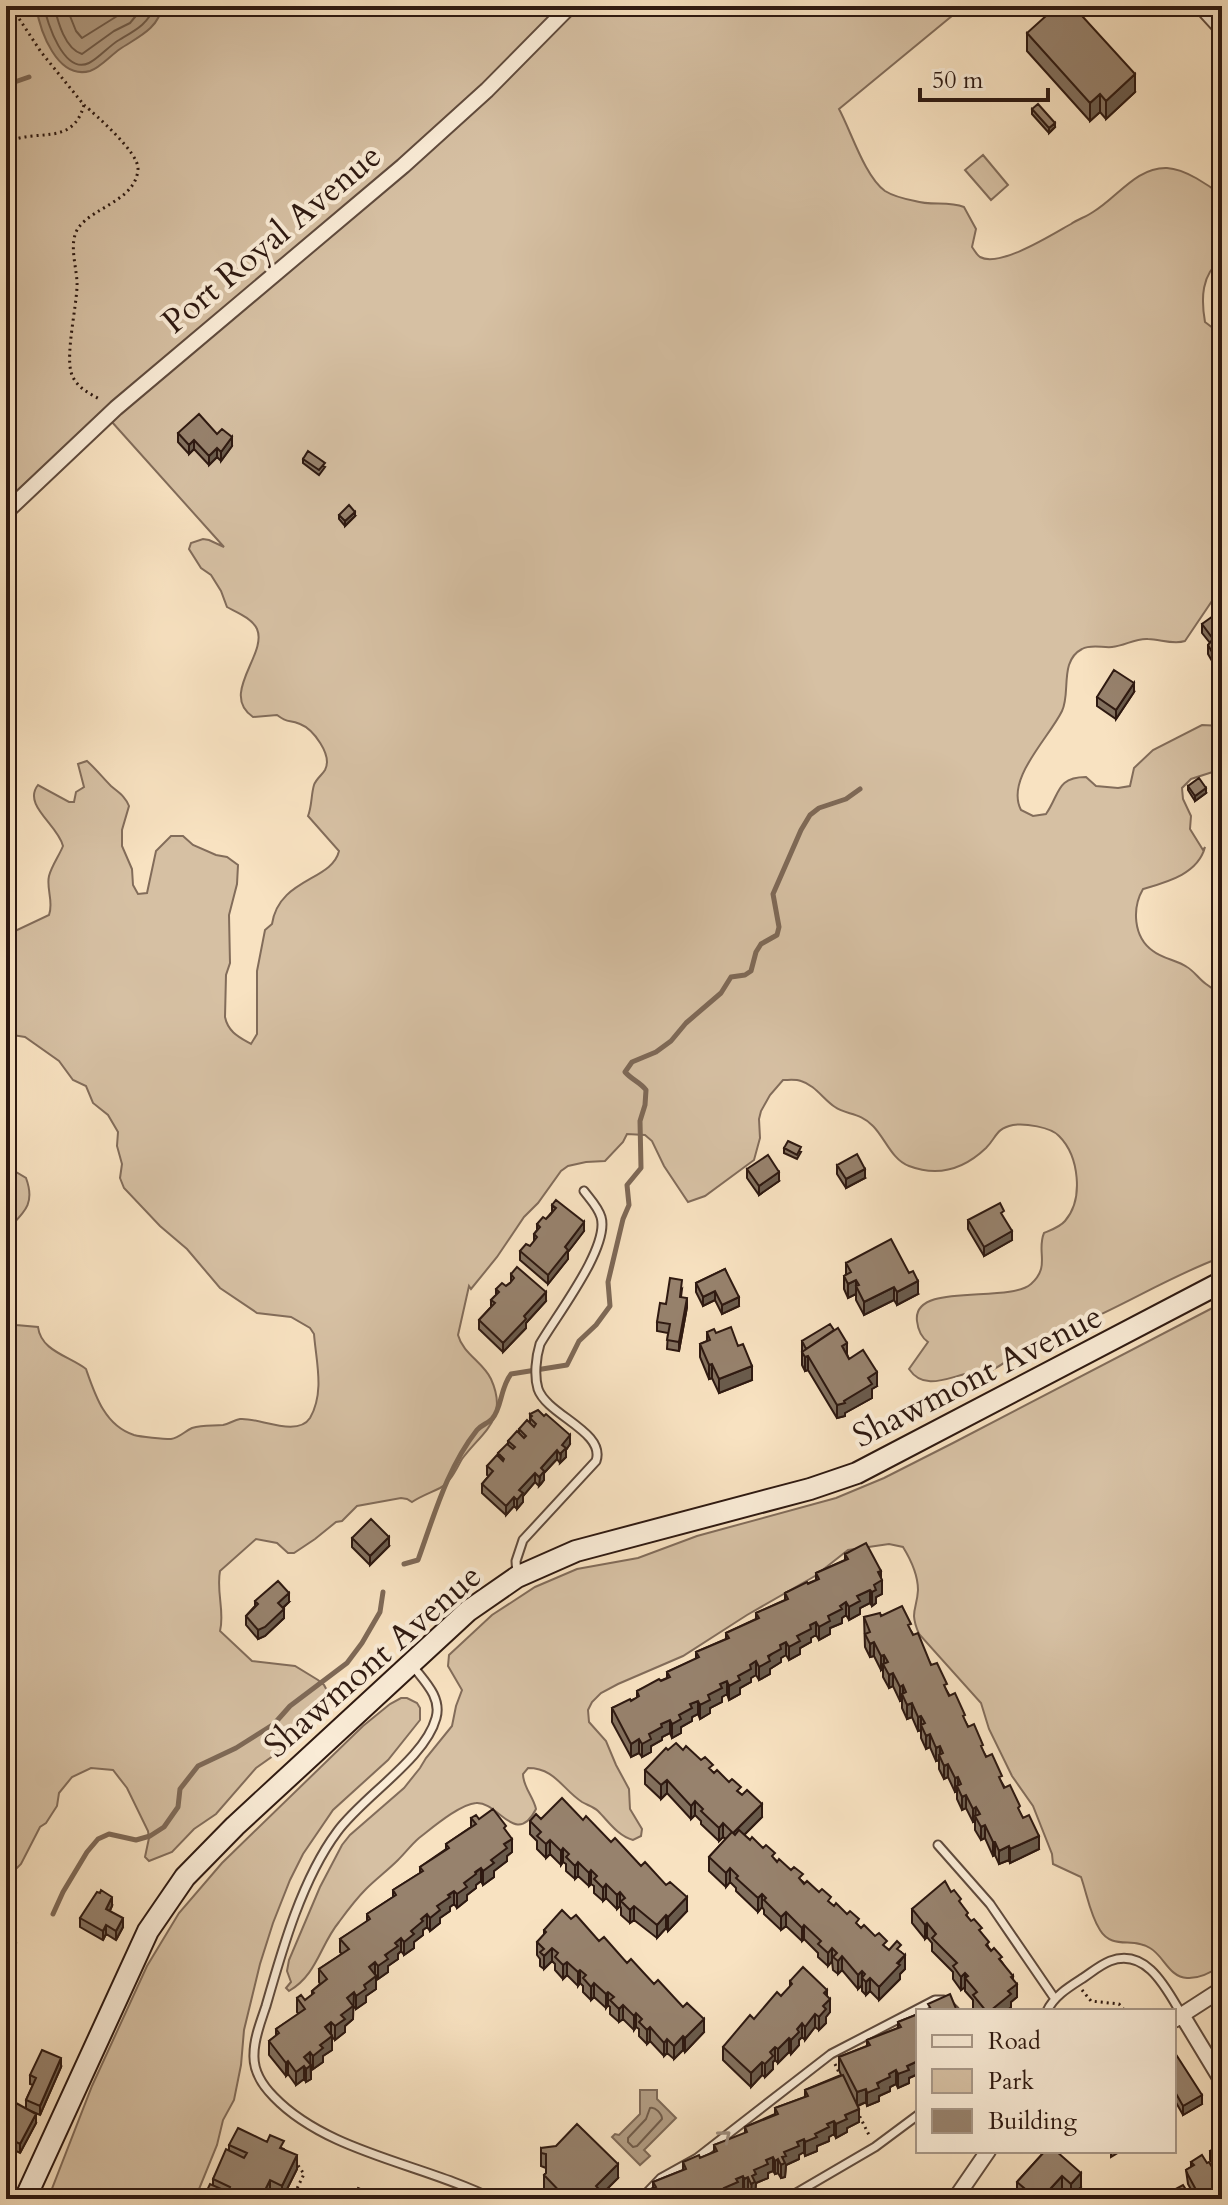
<svg xmlns="http://www.w3.org/2000/svg" width="1228" height="2205" viewBox="0 0 1228 2205" font-family="Cardo,serif">
	<style>
		.green { fill: #d6c0a3; stroke: #826c5a; stroke-width: 2 }
		.water { fill: #b39e85; stroke: #7e6957; stroke-width: 2 }
		.lines { fill: none; stroke-linecap: round; stroke-linejoin: round }
		.shore { stroke: #705c4b; stroke-width: 2 }
		.stream { stroke: #7e6957; stroke-width: 5 }
		.service-casing { stroke: #604b3d; stroke-width: 11 }
		.minor-casing { stroke: #604b3d; stroke-width: 18 }
		.secondary-casing { stroke: #2e1911; stroke-width: 24 }
		.path { stroke: #2e1911; stroke-width: 3; stroke-dasharray: 2 4; stroke-linecap: butt }
		.service { stroke: #faecd7; stroke-width: 7 }
		.minor { stroke: #faecd7; stroke-width: 14 }
		.secondary { stroke: #faecd7; stroke-width: 20 }
		.wall { fill: #82705e; stroke: #2e1911; stroke-width: 2 }
		.shaded-wall { fill: #6a5b4c; stroke: #2e1911; stroke-width: 2 }
		.building { fill: #97826d; stroke: #2e1911; stroke-width: 2 }
		.oneway { stroke: #9e8d7e }
		.labels { text-anchor: middle; stroke-width: 8; stroke-linejoin: round; paint-order: stroke }
		.street-label { font-size: 34px; fill: #2e1911; stroke: #faecd7 }
	</style>
	<rect width="100%" height="100%" fill="#f8e2c1"/>
	<filter id="stains"><feTurbulence type="fractalNoise" baseFrequency=".0025" numOctaves="4"/><feColorMatrix values="0 0 0 0 .2 0 0 0 0 .09 0 0 0 0 .02 0 0 0 .5 -.17"/></filter>
	<radialGradient id="worn" r=".72"><stop offset=".6" stop-color="#630" stop-opacity="0"/><stop offset="1" stop-color="#630" stop-opacity=".3"/></radialGradient>
	<!-- green -->
	<path class="green" d="M6,6H964L839,109C851,131 865,177 885,191C893,196 905,199 915,201C931,206 948,201 964,207L976,229L972,247C975,251 976,254 980,257C1000,268 1053,234 1071,224C1078,219 1086,217 1093,212C1117,198 1136,167 1167,168C1185,169 1209,185 1222,196V259C1201,274 1201,299 1205,322L1222,335V593L1212,601L1185,641C1173,645 1160,639 1148,639C1135,638 1125,646 1112,647C1103,648 1091,644 1082,649C1059,661 1071,693 1062,711C1049,738 1005,779 1021,810L1033,816L1046,814C1060,794 1056,777 1086,777L1096,786L1118,788L1130,786L1134,768L1153,750L1202,725L1222,726V769L1191,779L1182,788L1183,799L1191,816L1190,829L1203,850L1205,847C1198,874 1167,882 1143,889C1132,908 1133,937 1153,951C1163,959 1177,960 1187,967C1194,971 1199,979 1206,984C1211,988 1217,991 1222,994V1257C1173,1275 1130,1302 1082,1323C1069,1328 1055,1332 1041,1338C1023,1345 1004,1367 989,1371C982,1373 973,1373 965,1374C945,1379 923,1390 909,1369L928,1342C921,1337 918,1330 917,1321C912,1281 1008,1304 1031,1284C1051,1266 1036,1252 1044,1233C1051,1230 1060,1227 1065,1221C1084,1199 1079,1156 1059,1136C1051,1127 1024,1123 1013,1125C995,1129 997,1137 986,1148C964,1169 938,1177 909,1166C892,1160 885,1138 873,1126C860,1112 846,1115 835,1107C824,1100 815,1085 801,1081C796,1079 789,1080 783,1080L770,1095L761,1111L759,1119L760,1138L754,1160L705,1196L688,1202L664,1166L652,1141L645,1135L627,1134L623,1142L605,1161L586,1162L568,1166L561,1171L538,1203L524,1217L497,1257L471,1289L469,1286L458,1335C463,1354 483,1362 491,1379C509,1419 483,1431 462,1459C456,1469 451,1482 440,1488C430,1493 421,1496 412,1502L407,1499L401,1498L357,1506L342,1521L336,1522L315,1539L294,1553H288L277,1543L256,1539L220,1571C216,1592 225,1612 220,1631L252,1661L295,1666L318,1680L324,1685L330,1696L329,1703L296,1734L287,1746L256,1768L216,1814L194,1829L172,1852L149,1861L145,1857L149,1838L148,1831L127,1788L113,1770L91,1768L72,1777L59,1793L57,1806L46,1823L40,1827L21,1864L6,1879V1320L16,1325L38,1327C41,1351 69,1356 86,1369C95,1395 105,1426 134,1435C141,1437 163,1439 171,1439C179,1438 185,1431 192,1428C203,1425 212,1426 223,1425C229,1424 234,1420 240,1419C258,1417 297,1438 310,1418C325,1392 316,1361 314,1334L310,1328L291,1317L257,1313L220,1288L187,1249L160,1226L124,1188L120,1178L122,1164L117,1146L118,1132L108,1115L93,1103L86,1086L73,1080L59,1061L25,1037L6,1034V933L13,932L49,915C54,902 46,889 49,876C52,865 59,856 63,846C58,825 22,805 38,785L69,802H74L76,792L84,787L78,764L87,761C96,769 103,778 111,786C119,793 125,796 129,806L122,830V846L132,869L133,885L138,894L147,893L156,851L171,836H183L193,845L216,855L227,857L238,865L237,884L229,915L230,963L226,975L225,1017C228,1032 239,1037 251,1044L257,1034V971L265,930L272,924C279,878 332,881 339,851L308,816C312,806 311,795 314,785C316,779 322,775 325,770C333,755 313,729 300,724C288,719 289,724 277,715L253,717C219,694 268,654 257,629C252,618 236,612 227,607L221,591L211,575L201,568L189,549L191,543L203,539L209,540L224,547L103,412L6,501Z
		M983,155L1008,185L991,200L965,170Z
		M6,1166L26,1178C36,1205 23,1213 6,1231Z
		M1222,1303V1965C1212,1972 1200,1979 1187,1978C1169,1977 1164,1956 1150,1948C1133,1937 1112,1950 1100,1930C1090,1915 1087,1894 1081,1877L1053,1864L1052,1854L1033,1806L1012,1776L989,1729L981,1703L919,1634C909,1611 917,1610 918,1590C918,1574 911,1560 903,1547L889,1544L848,1550L815,1576L747,1615L683,1656L618,1684L601,1693L592,1702L588,1710L589,1722L606,1741L616,1765L629,1789L630,1809L642,1829L641,1836L633,1840C618,1836 609,1822 598,1811C594,1807 587,1805 582,1802C562,1789 555,1768 528,1768L523,1774C523,1787 533,1796 536,1809C516,1848 498,1801 476,1803C460,1804 432,1828 419,1838C411,1845 405,1853 398,1860C388,1870 376,1879 366,1889C356,1899 347,1911 339,1922C320,1945 317,1975 289,1991L286,1988L291,1982L287,1971L289,1960L320,1887L342,1845L350,1835L404,1788L420,1768L426,1758L452,1726L456,1706L462,1690L448,1666L449,1655L492,1615L535,1587L577,1569L638,1558L697,1536L836,1498L884,1478L953,1443Z
		M401,1698H407L417,1703L420,1708V1720L388,1760L333,1810L303,1854L290,1880L273,1923L260,1964L244,2030L241,2065L234,2100L223,2120L217,2145L195,2199H48L92,2086L147,1966L179,1913L222,1863L363,1726L390,1704Z"/>
	<!-- water -->
	<path class="water" d="M36,6H162C159,29 136,38 120,49C111,55 100,68 90,71C57,80 40,31 36,6Z
		M640,2090H657V2099L676,2118L644,2150L650,2156L640,2165L612,2137L615,2134L619,2135L640,2114Z"/>
	<g class="lines">
		<!-- shore -->
		<path class="shore" d="M44,6C47,23 64,75 89,63C98,59 110,45 119,40C134,31 149,24 154,6
			M54,6C58,22 65,49 82,54L114,31L130,23L144,6
			M66,6L76,31L82,38L122,13L129,6
			M650,2108C655,2106 662,2114 662,2119L637,2146L633,2147L628,2142V2138L646,2119Z"/>
		<!-- stream -->
		<path class="stream" d="M6,85L29,77
			M404,1564L418,1560C434,1516 447,1468 477,1430C481,1425 487,1424 492,1419C502,1408 500,1388 511,1374L567,1365L579,1341L596,1325L610,1306L608,1282L623,1219L629,1205L627,1185L641,1168L640,1121L645,1105L646,1090C640,1082 632,1080 625,1072L632,1062L656,1052L671,1041L686,1023L721,993L731,977L745,975L751,971L756,952L761,944L777,935L779,927L773,894L801,830L810,815L819,808L846,799L860,789
			M53,1914L63,1892L87,1852L98,1839L109,1834L136,1840L150,1836L164,1827L178,1807L180,1789L198,1766L236,1748L274,1724L290,1706L347,1663L362,1643L380,1612L383,1592
			M6,2017L12,2004"/>
		<!-- service casing -->
		<g class="service-casing">
			<path id="service" d="M517,1575L516,1561L523,1540L596,1461C606,1432 547,1415 538,1389C534,1376 536,1357 540,1344C556,1316 610,1247 601,1217C598,1207 590,1199 584,1191
				M412,1665C424,1681 442,1697 436,1718C425,1759 362,1797 337,1832C302,1879 282,1950 266,2006C261,2021 254,2038 254,2054C253,2070 262,2085 274,2097C328,2153 424,2164 493,2199
				M938,1845L990,1904L1055,1999
				M1047,2011C1054,1996 1069,1987 1083,1978C1092,1972 1100,1965 1110,1961C1147,1947 1167,1990 1182,2015
				M641,2199L661,2178L697,2158L831,2054L935,2000H944L955,2011
				M786,2199L875,2147L918,2115"/>
		</g>
		<!-- minor casing -->
		<g class="minor-casing">
			<path id="minor" d="M1201,6L1222,29
				M6,512L116,408L403,166L487,90L570,6
				M1182,2015L1222,2081
				M1174,2020L1222,1989
				M955,2199L988,2151"/>
		</g>
		<!-- secondary casing -->
		<g class="secondary-casing">
			<path id="secondary" d="M25,2199L148,1931L185,1877L235,1826L468,1611L517,1577L576,1551L810,1489L857,1473L1222,1282"/>
		</g>
		<!-- path -->
		<path class="path" d="M6,7L16,14L41,52L84,105C72,148 36,127 6,143
			M84,105C97,116 139,153 138,169C136,200 94,207 79,227C67,243 78,269 77,287C76,309 66,353 71,372C75,387 89,393 101,400
			M1082,1990L1091,2001L1119,2004L1125,2011
			M835,2064L842,2079
			M857,2111L870,2137
			M292,2199L304,2174L297,2164L293,2162"/>
		<!-- service -->
		<use href="#service" class="service"/>
		<!-- minor -->
		<use href="#minor" class="minor"/>
		<!-- secondary -->
		<use href="#secondary" class="secondary"/>
	</g>
	<!-- wall -->
	<path class="wall" d="M1027,33L1135,92L1106,119L1100,112L1090,121L1027,51Z
		M1032,109L1055,127L1049,133L1032,114Z
		M178,433L217,434L232,446L221,461L217,457L209,465L194,449L189,454L178,442Z
		M303,459L325,467L319,475L303,463Z
		M339,515L355,516L345,526L339,519Z
		M1222,620V660L1219,655L1212,661L1208,654V645L1210,643L1202,633V624L1218,622Z
		M1134,692L1116,719L1097,706V697Z
		M1188,786L1206,793L1195,801L1188,790Z
		M784,1148L801,1152L797,1159L784,1153Z
		M837,1165L865,1178L846,1188L837,1174Z
		M747,1169L779,1181L759,1195L747,1178Z
		M552,1205L584,1231L568,1252V1259L548,1284L520,1260V1251L530,1246L534,1242V1234L537,1230V1224L546,1219L552,1212Z
		M1004,1219L1012,1240L984,1256L968,1229V1220Z
		M846,1263L918,1294L897,1305L894,1300L864,1315L856,1300V1294L848,1298L844,1289V1276L846,1275Z
		M725,1269L739,1306L722,1314L715,1300L703,1306L696,1292V1283Z
		M511,1274L546,1301L526,1323V1328L503,1352L479,1329V1320L491,1307V1300L496,1295V1289L506,1286L511,1282Z
		M682,1289L681,1297L687,1307L679,1351L667,1349L668,1333L657,1331V1322L666,1304Z
		M707,1332L716,1333L738,1346L752,1380L719,1393L712,1378L709,1379L700,1357V1344L707,1341Z
		M802,1341L847,1354L849,1359L877,1386L872,1389V1398L845,1413V1416L837,1418L808,1370L805,1371L802,1365Z
		M530,1414L570,1444L566,1450V1457L560,1463L557,1459L544,1473V1480L541,1484L539,1486L535,1482L523,1496V1502L517,1509L514,1506L506,1515L482,1493V1484L489,1476L487,1475V1466L498,1457V1453L508,1445V1441L519,1433V1429L530,1423Z
		M352,1538L389,1546L370,1565L352,1547Z
		M845,1554L881,1577L882,1594L876,1597V1603L872,1606L870,1603L860,1608V1614L849,1620L846,1615L842,1618V1623L830,1628V1634L819,1640L816,1635L811,1638V1642L800,1648V1654L789,1660L786,1655L781,1658V1662L770,1669V1674L759,1680L756,1675L751,1678V1682L740,1688V1694L729,1700L727,1694L722,1697V1702L710,1708V1713L700,1719L698,1714L692,1717V1721L681,1727V1733L672,1738L670,1733L662,1737V1740L651,1746V1752L642,1757L639,1753L631,1757L612,1722V1708L637,1698V1691L667,1678V1672L696,1659V1652L726,1639V1633L756,1619V1613L785,1600V1593L816,1580V1573L845,1560Z
		M255,1601L289,1602L283,1608L284,1618L265,1636L258,1639L246,1625V1616L255,1606Z
		M881,1616L911,1631L1020,1813L1039,1849L1010,1863L1009,1860L999,1864L995,1855L993,1856L985,1838L981,1840L975,1830V1821L973,1822L966,1808L962,1810L957,1799V1791L955,1792L948,1777L944,1779L939,1769V1760L936,1761L930,1747L926,1749L921,1738V1730L918,1731L912,1717L907,1719L902,1708V1700L900,1701L893,1686L889,1688L883,1677V1668L881,1670L874,1656L870,1657L865,1647L864,1617Z
		M668,1750H683L741,1794L762,1817L744,1835L889,1950L901,1952L905,1969L900,1974V1979L879,2000L870,1991L866,1995L862,1991V1985L858,1989L842,1970L838,1974L833,1970L832,1961L828,1966L818,1957V1953L804,1939L802,1941L786,1926L781,1930L764,1914V1910L762,1907L758,1912L736,1891V1888L730,1882L726,1887L709,1871V1857L726,1839L723,1837L719,1841L701,1824V1821L695,1815L691,1819L667,1793L661,1799L645,1784V1770Z
		M471,1818L479,1819L506,1832L512,1852L507,1856V1861L494,1871V1877L483,1885L481,1881L476,1885V1888L467,1895V1900L457,1908L454,1904L450,1907V1911L440,1918V1923L430,1931L427,1927L423,1930V1935L414,1942V1948L404,1955L401,1951L398,1954V1959L388,1966V1972L378,1979L376,1977V1989L366,1996V2002L356,2009L353,2006V2019L345,2026V2032L335,2040L331,2036L332,2050L323,2056V2062L313,2069L311,2066V2079L306,2082L304,2079L296,2085L288,2074L286,2076L269,2055V2041L276,2036V2029L299,2014L297,2012V1998L305,2000L312,1995V1991L320,1984L319,1982V1969L342,1954L340,1952V1939L367,1922V1914L393,1897V1890L420,1873V1867L446,1849V1844L471,1827Z
		M541,1819L583,1820L641,1866L687,1911L668,1931L666,1928L657,1938L634,1920L630,1923L621,1915V1908L620,1906L617,1909L606,1898L603,1901L594,1893V1886L591,1884L589,1886L578,1876L575,1879L566,1871V1864L563,1862L561,1865L550,1854L546,1858L537,1849V1841L530,1834V1821Z
		M951,1892L961,1904L968,1918L982,1934L989,1948L1002,1962L1013,1980L1017,1997L1011,2002V2007L1007,2011H974L973,2009V2000L965,1991V1987L961,1990L953,1979V1972L932,1951V1943L927,1937L925,1939L912,1923V1909Z
		M112,1906L110,1911L123,1927L116,1940L106,1934L103,1940L80,1927V1918Z
		M571,1919L654,1984L704,2032L685,2052L683,2050L674,2059L667,2053L664,2056L650,2041L647,2044L639,2036V2029L636,2027L634,2030L623,2019L619,2022L610,2014V2007L608,2005L606,2008L594,1997L591,2000L583,1992V1986L580,1983L578,1986L567,1975L563,1979L555,1970V1964L552,1961L544,1969L540,1966V1959L537,1955V1942L544,1935V1930Z
		M790,1981L827,1996L830,2012L826,2017V2023L819,2030L815,2027L805,2040L802,2037L799,2040V2045L791,2054L789,2052L778,2063L775,2060L773,2062V2069L765,2077L762,2075L751,2087L723,2060V2047L781,1996L790,1987Z
		M918,2014V2074L909,2078V2083L898,2088L896,2084L890,2087V2091L879,2096V2101L867,2106L866,2102L858,2106L859,2122L847,2128V2132L836,2138L834,2134L829,2137V2141L817,2146V2151L805,2156L804,2152L799,2155V2159L786,2165L785,2177L781,2178L778,2173L775,2174L773,2171L768,2173V2178L756,2183L755,2196L751,2197L748,2191L744,2193L743,2190L738,2192V2196L731,2199H644V2192L653,2188V2182L683,2170V2162L700,2158L714,2152V2145L745,2134V2127L775,2114V2108L805,2097V2090L841,2075L839,2070V2057L867,2046V2040L898,2028V2022Z
		M1174,2058L1202,2104L1183,2115L1174,2099Z
		M61,2067L40,2115L26,2109V2100L33,2085L30,2084V2075Z
		M6,2120L36,2123L20,2153L6,2146Z
		M267,2142L284,2149L297,2169L282,2199L270,2194L269,2195L203,2199L213,2185V2179L229,2151V2145Z
		M541,2148L618,2178L603,2193L605,2199H554L544,2189V2175L546,2173V2168L541,2166Z
		M1222,2149V2199H1196L1188,2184L1186,2170L1191,2167V2162L1207,2163L1212,2167V2163L1210,2160V2151Z
		M1045,2151L1081,2187L1071,2197L1062,2189L1053,2199H1022L1017,2195V2182Z"/>
	<!-- shaded-wall -->
	<path class="shaded-wall" d="M1135,74V92L1106,119V101Z
		M1100,94V112L1090,121V103Z
		M1055,123V127L1049,133V128Z
		M232,437V446L221,461V452Z
		M194,440V449L189,454V445Z
		M217,448V457L209,465V456Z
		M355,512V516L345,526V521Z
		M1219,646V655L1212,661V652Z
		M1134,683V692L1116,719V710Z
		M1206,788V793L1195,801V796Z
		M865,1169V1178L846,1188V1179Z
		M779,1172V1181L759,1195V1186Z
		M584,1222V1231L568,1252V1259L548,1284V1275L565,1247Z
		M1012,1231V1240L984,1256V1247Z
		M856,1280V1294L848,1298V1284Z
		M918,1281V1294L897,1305V1292Z
		M894,1287V1300L864,1315V1302Z
		M715,1291V1300L703,1306V1297Z
		M546,1292V1301L526,1323V1328L503,1352V1343L524,1316Z
		M739,1297V1306L722,1314V1305Z
		M687,1298V1307L679,1351V1342Z
		M847,1343V1356L842,1346Z
		M808,1356V1370L805,1371V1357Z
		M712,1364V1378L709,1379V1365Z
		M752,1366V1380L719,1393V1379Z
		M877,1372V1386L872,1389V1398L845,1413V1416L837,1418V1405L844,1401L868,1378Z
		M570,1435V1444L566,1450V1457L560,1463L562,1445Z
		M557,1450V1459L544,1473V1480L539,1486L541,1468Z
		M535,1473V1482L523,1496V1502L517,1509V1500L519,1490Z
		M514,1497V1506L506,1515V1506Z
		M389,1537V1546L370,1565V1556Z
		M881,1571V1582L882,1580V1594L876,1597V1603L872,1606V1592L878,1572Z
		M870,1590V1603L860,1608V1614L849,1620V1607L857,1596Z
		M289,1593V1602L278,1612V1603Z
		M846,1602V1615L842,1618V1623L830,1628V1634L819,1640V1627L828,1616L840,1606Z
		M284,1609V1618L265,1636L258,1639V1630Z
		M816,1622V1635L811,1638V1642L800,1648V1654L789,1660V1647L797,1636L810,1625Z
		M786,1642V1655L781,1658V1662L770,1669V1674L759,1680V1667L780,1645Z
		M874,1642V1656L870,1657V1644Z
		M884,1655V1666L883,1664V1668L881,1670V1656Z
		M756,1661V1675L751,1678V1682L740,1688V1694L729,1700V1686L738,1676L750,1665Z
		M893,1673V1686L889,1688V1675Z
		M727,1681V1694L722,1697V1702L710,1708V1713L700,1719V1705L708,1695L720,1684Z
		M903,1685V1697L902,1694V1700L900,1701V1687Z
		M698,1701V1714L692,1717V1721L681,1727V1733L672,1738V1724L679,1715L690,1704Z
		M912,1703V1717L907,1719V1705Z
		M921,1716V1730L918,1731V1717Z
		M670,1720V1733L662,1737V1740L651,1746V1752L642,1757V1744L649,1734L661,1724Z
		M930,1734V1747L926,1749V1736Z
		M639,1739V1753L631,1757V1744Z
		M940,1746V1758L939,1755V1760L936,1761V1748Z
		M948,1764V1777L944,1779V1766Z
		M958,1777V1788L957,1786V1791L955,1792V1778Z
		M667,1780V1793L661,1799V1785Z
		M966,1795V1808L962,1810V1797Z
		M695,1801V1815L691,1819V1806Z
		M762,1804V1817L733,1846V1833Z
		M976,1807L975,1821L973,1822V1809Z
		M723,1823V1837L719,1841V1828Z
		M985,1825V1838L981,1840V1827Z
		M1039,1836V1849L1010,1863V1849Z
		M512,1839V1852L507,1856V1861L494,1871V1877L483,1885V1871L491,1860L504,1844Z
		M550,1840V1854L546,1858V1844Z
		M993,1842H995V1855L993,1856Z
		M1009,1846V1860L999,1864V1851Z
		M563,1848V1862L561,1865V1851Z
		M578,1862V1876L575,1879V1866Z
		M481,1868V1881L476,1885V1888L467,1895V1900L457,1908V1894L464,1883Z
		M730,1868V1882L726,1887V1873Z
		M591,1870V1884L589,1886V1873Z
		M606,1884V1898L603,1901V1888Z
		M454,1891V1904L450,1907V1911L440,1918V1923L430,1931V1918L437,1906Z
		M620,1892V1906L617,1909V1895Z
		M762,1894V1907L758,1912V1898Z
		M112,1897V1906L106,1918V1909Z
		M687,1897V1911L668,1931V1917Z
		M634,1906V1920L630,1923V1910Z
		M786,1912V1926L781,1930V1917Z
		M427,1914V1927L423,1930V1935L414,1942V1948L404,1955V1942L411,1931L421,1919Z
		M666,1915V1928L657,1938V1925Z
		M123,1918V1927L116,1940V1931Z
		M927,1923V1937L925,1939V1925Z
		M106,1925V1934L103,1940V1931Z
		M804,1925V1939L802,1941V1928Z
		M401,1938V1951L398,1954V1959L388,1966V1972L378,1979V1966L395,1943Z
		M16,1943V1952L6,1971V1962Z
		M552,1948V1961L544,1969V1956Z
		M832,1948V1961L828,1966V1953Z
		M905,1955V1969L900,1974V1979L879,2000V1987Z
		M842,1956V1970L838,1974V1961Z
		M375,1962V1976L369,1967Z
		M567,1962V1975L563,1979V1965Z
		M580,1970V1983L578,1986V1972Z
		M862,1971V1985L858,1989V1975Z
		M965,1973V1987L961,1990V1977Z
		M376,1976V1989L366,1996V2002L356,2009V1996L364,1985Z
		M1013,1976V1987L1017,1984V1997L1011,2002V2007L1007,2011H990Z
		M870,1978V1991L866,1995V1982Z
		M594,1983V1997L591,2000V1987Z
		M827,1990V2002L830,1999V2012L826,2017V2023L819,2030V2017L824,1993Z
		M354,1992L353,2019L345,2026V2032L335,2040V2026L341,2015L347,1998Z
		M608,1992V2005L606,2008V1994Z
		M623,2005V2019L619,2022V2009Z
		M636,2013V2027L634,2030V2016Z
		M815,2014V2027L805,2040V2027Z
		M704,2019V2032L685,2052V2038Z
		M331,2022V2036L325,2027Z
		M802,2023V2037L799,2040V2045L791,2054V2040L797,2029Z
		M650,2027V2041L647,2044V2030Z
		M332,2036V2050L323,2056V2062L313,2069V2056L320,2045Z
		M683,2036V2050L674,2059V2046Z
		M789,2038V2052L778,2063V2049Z
		M667,2039V2053L664,2056V2043Z
		M775,2047V2060L773,2062V2069L765,2077V2064L770,2052Z
		M310,2052L311,2079L306,2082V2069L304,2057Z
		M61,2058V2067L40,2115V2106Z
		M288,2061V2074L286,2076V2063Z
		M918,2061V2074L909,2078V2083L898,2088V2074L907,2066Z
		M762,2062V2075L751,2087V2073Z
		M304,2066V2079L296,2085V2072Z
		M896,2070V2084L890,2087V2091L879,2096V2101L867,2106V2093L889,2074Z
		M866,2089V2102L857,2106V2092Z
		M1202,2095V2104L1183,2115V2106Z
		M859,2109V2122L847,2128V2132L836,2138V2124L845,2115Z
		M36,2114V2123L20,2153V2144Z
		M834,2121V2134L829,2137V2141L817,2146V2151L805,2156V2142L827,2124Z
		M804,2139V2152L799,2155V2159L786,2165L785,2177L781,2178V2165L784,2152L797,2142Z
		M1111,2151H1121L1111,2157Z
		M297,2155V2169L282,2199V2186Z
		M773,2157V2171L768,2173V2178L756,2183L755,2196L751,2197L752,2176L754,2170L766,2160Z
		M778,2159V2173L775,2174V2161Z
		M618,2164V2178L597,2199L596,2186Z
		M1081,2173V2187L1071,2197V2184Z
		M743,2176V2190L738,2192V2196L731,2199H721V2195L724,2188L736,2179Z
		M1062,2176V2189L1053,2199H1041Z
		M748,2177V2191L744,2193V2179Z
		M270,2180V2194L267,2199L264,2192Z
		M1222,2191V2199H1214V2195Z"/>
	<!-- building -->
	<path class="building" d="M1057,6H1073L1135,74L1106,101L1100,94L1090,103L1027,33Z
		M1038,104L1055,123L1049,128L1032,109Z
		M199,414L217,434L222,429L232,437L221,452L217,448L209,456L194,440L189,445L178,433Z
		M308,451L325,463L319,470L303,459Z
		M349,505L355,512L345,521L339,515Z
		M1213,616L1218,622L1222,620V651L1219,646L1212,652L1208,645L1213,639L1202,624Z
		M1114,670L1134,683L1116,710L1097,697Z
		M1199,778L1206,788L1195,796L1188,786Z
		M788,1141L801,1147L797,1155L784,1148Z
		M857,1154L865,1169L846,1179L837,1165Z
		M768,1155L779,1172L759,1186L747,1169Z
		M556,1200L584,1222L565,1247L568,1250L548,1275L520,1251L526,1244L530,1246L537,1237L534,1234L540,1227L537,1224L543,1217L546,1219L550,1215L556,1208L552,1205Z
		M1000,1203L1004,1211L1001,1213L1012,1231L984,1247L968,1220Z
		M891,1239L909,1273L913,1271L918,1281L897,1292L894,1287L864,1302L856,1286L859,1285L856,1280L848,1284L844,1276L851,1272L846,1263Z
		M517,1267L546,1292L524,1316L526,1319L503,1343L479,1320L495,1303L491,1300L499,1292L496,1289L502,1283L506,1286L510,1283L514,1278L511,1274Z
		M725,1269L739,1297L722,1305L715,1291L703,1297L696,1283Z
		M670,1278L682,1280L680,1297L687,1298L679,1342L667,1340L670,1324L657,1322L660,1303L666,1304Z
		M830,1324L834,1330L806,1349L802,1341Z
		M731,1327L738,1346L743,1344L752,1366L719,1379L712,1364L709,1365L700,1344L710,1340L707,1332L714,1329L716,1333Z
		M838,1328L847,1343L842,1346L849,1359L863,1350L877,1372L868,1378L872,1384L844,1401L845,1403L837,1405L808,1356L805,1357L802,1352Z
		M538,1410L544,1416L546,1414L570,1435L562,1445L566,1448L560,1454L557,1450L541,1468L544,1471L541,1475L539,1477L535,1473L519,1490L523,1493L517,1500L514,1497L506,1506L482,1484L493,1471L487,1466L497,1455L503,1461L504,1459L498,1453L507,1444L513,1449L515,1447L508,1441L517,1431L524,1438L526,1436L519,1429L527,1420L534,1427L536,1424L530,1418L532,1416L530,1414Z
		M371,1519L389,1537L370,1556L352,1538Z
		M866,1543L881,1571L878,1572L882,1580L874,1585L876,1590L872,1592L870,1590L857,1596L860,1601L849,1607L846,1602L840,1606L842,1609L828,1616L830,1621L819,1627L816,1622L810,1625L811,1629L797,1636L800,1641L789,1647L786,1642L780,1645L781,1649L768,1656L770,1661L759,1667L756,1661L750,1665L751,1669L738,1676L740,1680L729,1686L727,1681L720,1684L722,1688L708,1695L710,1700L700,1705L698,1701L690,1704L692,1708L679,1715L681,1719L672,1724L670,1720L661,1724L662,1727L649,1734L651,1739L642,1744L639,1739L631,1744L612,1708L630,1699L631,1701L639,1696L637,1691L659,1679L661,1681L670,1677L667,1672L699,1657L696,1652L729,1638L726,1633L759,1618L756,1613L788,1599L785,1593L807,1582L808,1584L819,1579L816,1573L848,1559L845,1554Z
		M278,1581L289,1593L278,1603L284,1609L265,1627L258,1630L246,1616L258,1604L255,1601Z
		M902,1606L911,1624L908,1625L913,1635L918,1633L931,1665L937,1663L947,1684L944,1685L949,1696L955,1693L965,1715L963,1716L968,1727L974,1724L983,1745L981,1746L986,1757L992,1754L1002,1776L999,1777L1004,1788L1010,1785L1020,1806L1018,1808L1023,1818L1029,1815L1039,1836L1010,1849L1009,1846L999,1851L995,1842H993L985,1825L981,1827L975,1816L980,1814L976,1807L973,1809L966,1795L962,1797L957,1786L961,1784L958,1777L955,1778L948,1764L944,1766L939,1755L943,1753L940,1746L936,1748L930,1734L926,1736L921,1725L925,1723L921,1716L918,1717L912,1703L907,1705L902,1694L906,1692L903,1685L900,1687L893,1673L889,1675L883,1664L888,1662L884,1655L881,1656L874,1642L870,1644L865,1634L870,1632L864,1617L880,1613L881,1616Z
		M676,1743L683,1750L686,1746L701,1760L705,1757L713,1765L709,1768L714,1773L717,1770L729,1782L732,1779L741,1787L737,1791L742,1795L747,1790L762,1804L733,1833L735,1835L739,1830L750,1840L752,1837L763,1848L766,1845L775,1853L772,1856L777,1862L779,1859L791,1870L794,1867L803,1874L799,1878L804,1884L807,1881L819,1892L822,1889L831,1897L828,1901L834,1906L836,1903L847,1914L850,1911L859,1919L856,1923L861,1928L864,1925L875,1936L879,1933L887,1941L883,1945L889,1950L897,1941L901,1945L897,1949L905,1955L897,1963L900,1965L879,1987L870,1978L866,1982L862,1978L865,1974L862,1971L858,1975L842,1956L838,1961L833,1957L837,1953L832,1948L828,1953L818,1944L821,1941L804,1925L802,1928L786,1912L781,1917L764,1900L766,1898L762,1894L758,1898L736,1878L738,1876L730,1868L726,1873L709,1857L732,1832L723,1823L719,1828L701,1811L703,1809L695,1801L691,1806L667,1780L661,1785L645,1770L666,1748L668,1750Z
		M562,1798L583,1820L586,1816L611,1842L615,1838L641,1866L645,1862L666,1885L670,1882L687,1897L668,1917L666,1915L657,1925L634,1906L630,1910L621,1901L625,1898L620,1892L617,1895L606,1884L603,1888L594,1879L597,1876L591,1870L589,1873L578,1862L575,1866L566,1857L569,1854L563,1848L561,1851L550,1840L546,1844L537,1836L541,1832L530,1821L536,1814L541,1819Z
		M493,1809L506,1826L504,1828L512,1839L504,1844L507,1848L491,1860L494,1863L483,1871L481,1868L475,1872L476,1874L464,1883L467,1887L457,1894L454,1891L448,1895L450,1897L437,1906L440,1910L430,1918L427,1914L421,1919L423,1921L411,1931L414,1934L404,1942L401,1938L395,1943L398,1946L385,1955L388,1959L378,1966L375,1962L369,1967L376,1976L364,1985L366,1989L356,1996L354,1992L347,1998L353,2006L341,2015L345,2019L335,2026L331,2022L325,2027L332,2036L320,2045L323,2048L313,2056L310,2052L304,2057L311,2065L306,2069L304,2066L296,2072L288,2061L286,2063L269,2041L279,2033L276,2029L305,2009L297,1998L301,1995L305,2000L314,1993L312,1991L327,1979L319,1969L349,1949L340,1939L370,1919L367,1914L396,1895L393,1890L423,1871L420,1867L449,1848L446,1844L476,1824L471,1818L476,1815L479,1819Z
		M945,1881L951,1892L954,1890L961,1899L959,1901L968,1913L966,1915L971,1921L974,1919L982,1928L979,1930L989,1942L986,1945L991,1951L994,1948L1002,1957L999,1959L1013,1976L1011,1977L1017,1984L1008,1991L1011,1994L990,2011H986L973,1995L977,1992L965,1978L968,1976L965,1973L961,1977L953,1966L957,1963L932,1938L936,1934L927,1923L925,1925L912,1909Z
		M101,1890L112,1897L106,1909L123,1918L116,1931L106,1925L103,1931L80,1918L97,1892L100,1893Z
		M562,1910L571,1919L576,1915L599,1941L604,1937L627,1963L631,1959L654,1984L658,1980L683,2007L687,2003L704,2019L685,2038L683,2036L674,2046L667,2039L664,2043L650,2027L647,2030L639,2022L642,2019L636,2013L634,2016L623,2005L619,2009L610,2000L614,1997L608,1992L606,1994L594,1983L591,1987L583,1978L586,1975L580,1970L578,1972L567,1962L563,1965L555,1957L558,1953L552,1948L544,1956L540,1952L544,1949L537,1942L546,1932L544,1930Z
		M6,1937L16,1943L6,1962Z
		M803,1967L827,1990L824,1993L830,1999L823,2006L826,2009L819,2017L815,2014L805,2027L802,2023L797,2029L799,2032L791,2040L789,2038L778,2049L775,2047L770,2052L773,2056L765,2064L762,2062L751,2073L723,2047L750,2015L754,2019L777,1992L781,1996L792,1984L790,1981Z
		M950,1994L957,2011H926L931,2009L928,2004Z
		M918,2014V2061L907,2066L909,2070L898,2074L896,2070L889,2074L890,2077L877,2083L879,2088L867,2093L866,2089L857,2092L839,2057L870,2045L867,2040L901,2027L898,2022Z
		M42,2050L61,2058L40,2106L26,2100L36,2078L30,2075Z
		M1177,2056L1202,2095L1183,2106L1174,2090V2058Z
		M843,2075L859,2109L845,2115L847,2119L836,2124L834,2121L827,2124L829,2127L815,2134L817,2137L805,2142L804,2139L797,2142L799,2146L784,2152L786,2156L782,2157L785,2163L781,2165L778,2159L775,2161L773,2157L766,2160L768,2164L754,2170L756,2174L752,2176L755,2182L751,2184L748,2177L744,2179L743,2176L736,2179L738,2182L724,2188L726,2192L721,2195L723,2199H719L717,2196L714,2197L713,2194L705,2197L706,2199H647L644,2192L656,2187L653,2182L686,2169L683,2162L699,2155L700,2158L717,2151L714,2145L747,2132L745,2127L778,2114L775,2108L808,2096L805,2090Z
		M16,2103L36,2114L20,2144L6,2137V2120Z
		M577,2124L618,2164L596,2186L605,2196L601,2199H567L544,2175L546,2173V2154L541,2153V2148L556,2146Z
		M238,2128L267,2142L270,2135L284,2141L280,2148L297,2155L282,2186L270,2180L264,2192L276,2199H203L210,2184L228,2192L230,2187L213,2179L226,2149L244,2158L247,2153L229,2145Z
		M1219,2145L1222,2149V2175L1212,2158L1213,2157L1210,2151Z
		M1045,2151H1056L1081,2173L1071,2184L1062,2176L1041,2199H1037L1017,2182Z
		M1202,2155L1207,2163L1209,2162L1222,2184V2191L1214,2195L1216,2199H1201L1188,2175L1186,2170L1194,2165L1191,2162Z
		M1183,2185L1192,2199H1172L1174,2198L1172,2196L1174,2195L1172,2191Z
		M358,2188L375,2196L374,2199H353Z"/>
	<!-- one-way arrows -->
	<defs><path id="oneway-chevron" d="M-2-3.5L2.5 0L-2 3.5" fill="none" stroke-width="1.6" stroke-linecap="round" stroke-linejoin="round" transform="scale(2)"/></defs>
	<use class="oneway" href="#oneway-chevron" transform="translate(725 2136) rotate(-39)"/>
	<g class="labels">
		<!-- street labels -->
		<g class="street-label">
			<text transform="translate(271 238) rotate(-40)" y="12">Port Royal Avenue</text>
			<text transform="translate(977 1375) rotate(-27)" y="12">Shawmont Avenue</text>
			<text transform="translate(372 1660) rotate(-41)" y="12">Shawmont Avenue</text>
		</g>
	</g>
	<!-- margin -->
	<rect width="1228" height="2205" fill="none" stroke="#f8e2c1" stroke-width="32"/>
	<rect x="8" y="8" width="1212" height="2189" fill="none" stroke="#2e1911" stroke-width="4"/>
	<rect x="16" y="16" width="1196" height="2173" fill="none" stroke="#2e1911" stroke-width="2"/>
	<!-- legend -->
	<rect x="916" y="2009" width="260" height="144" fill="#faecd7" stroke="#a89888" stroke-width="2"/>
	<rect x="932" y="2035" width="40" height="12" fill="#faecd7" stroke="#a89888" stroke-width="2"/>
	<text x="988" y="2049" font-size="24" fill="#2e1911">Road</text>
	<rect x="932" y="2069" width="40" height="24" fill="#d6c0a3" stroke="#a89888" stroke-width="2"/>
	<text x="988" y="2089" font-size="24" fill="#2e1911">Park</text>
	<rect x="932" y="2109" width="40" height="24" fill="#97826d" stroke="#a89888" stroke-width="2"/>
	<text x="988" y="2129" font-size="24" fill="#2e1911">Building</text>
	<!-- scale -->
	<path d="M920 88v12h128v-12" fill="none" stroke="#2e1911" stroke-width="4"/>
	<text x="932" y="88" font-size="24" fill="#2e1911" stroke="#faecd7" stroke-width="6" paint-order="stroke">50 m</text>
	<rect width="100%" height="100%" filter="url(#stains)"/>
	<rect width="100%" height="100%" fill="url(#worn)"/>
</svg>
